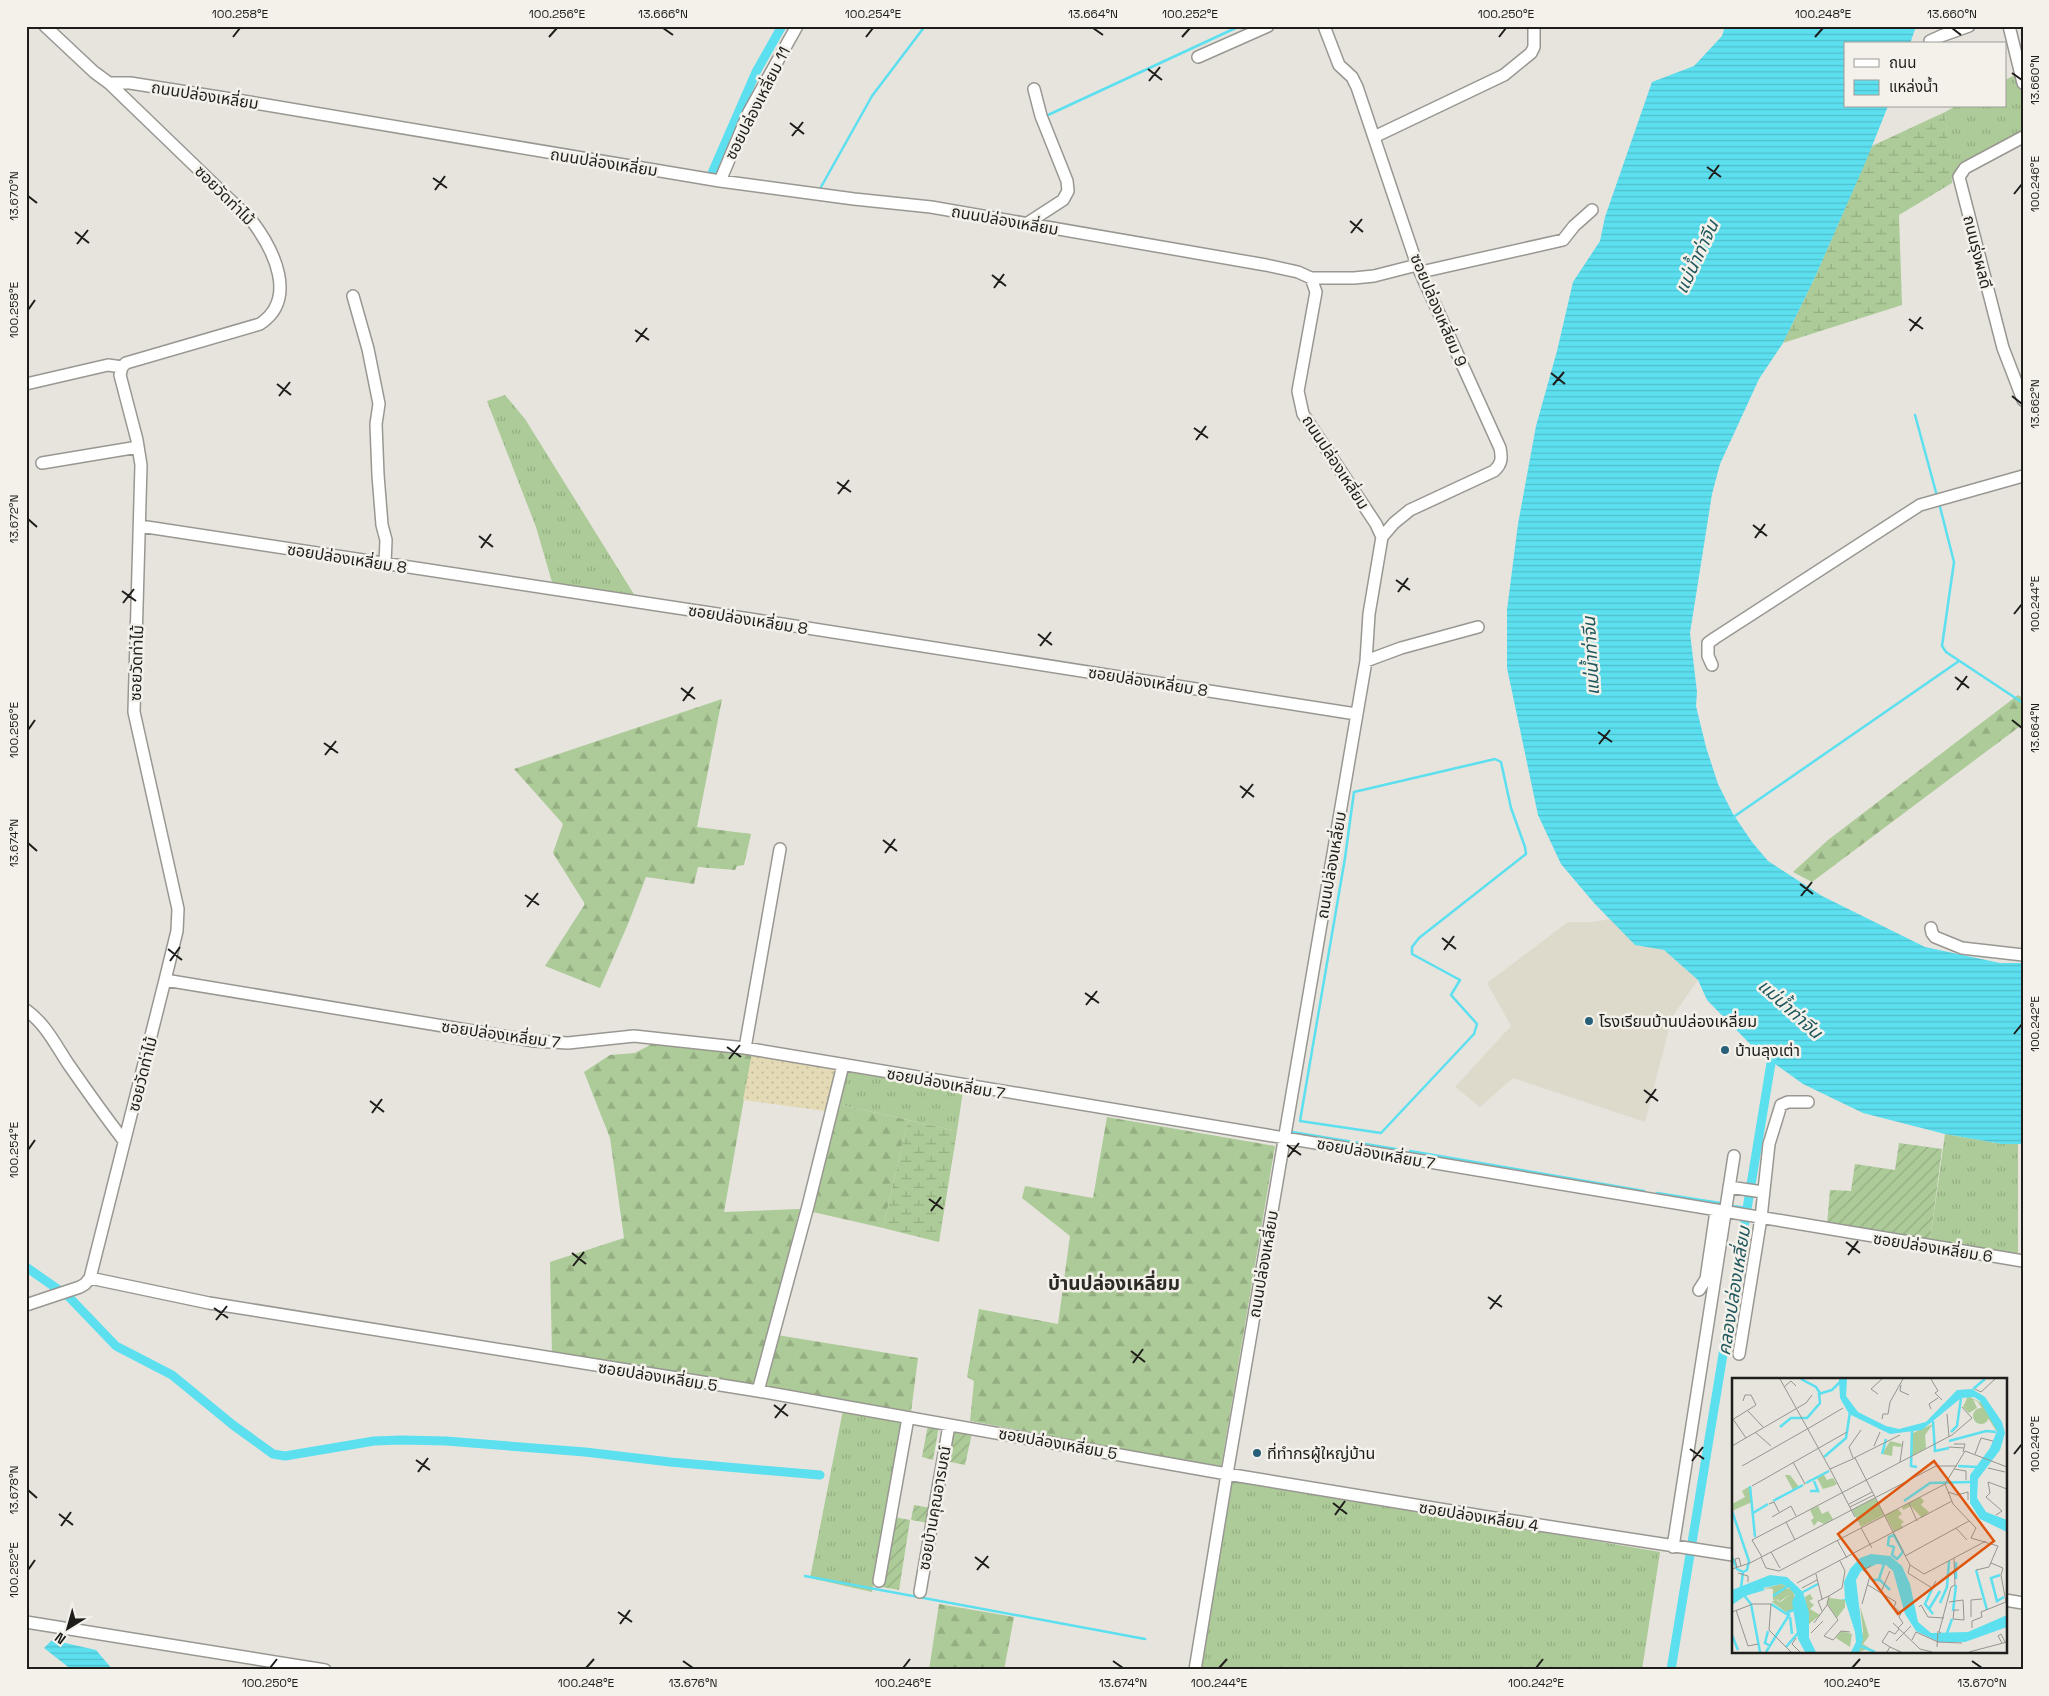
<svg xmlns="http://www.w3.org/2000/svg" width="2049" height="1696" viewBox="0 0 2049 1696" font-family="'Space Grotesk','Noto Sans Thai',sans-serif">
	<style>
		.built { fill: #ddd9cb }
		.grass { fill: url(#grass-tufts) }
		.forest { fill: url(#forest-firs) }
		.wetland { fill: url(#wetland-marsh) }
		.sand { fill: url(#sand-dots) }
		.garden { fill: url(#garden-furrows) }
		.water { fill: url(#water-rules) }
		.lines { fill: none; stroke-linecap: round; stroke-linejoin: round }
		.stream { stroke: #5cdfef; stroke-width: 2.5 }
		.canal { stroke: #5cdfef; stroke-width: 9 }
		.minor-casing { stroke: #999791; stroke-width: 14 }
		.minor { stroke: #fff; stroke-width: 11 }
		.ticks { fill: none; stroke: #1e1d1b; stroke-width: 2 }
		.poi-dot { fill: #28607a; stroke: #f3f1ea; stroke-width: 2 }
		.labels { text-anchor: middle; stroke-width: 5; stroke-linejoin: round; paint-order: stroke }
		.street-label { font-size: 16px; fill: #1e1d1b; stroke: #f3f1ea }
		.poi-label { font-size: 16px; fill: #1e1d1b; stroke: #f3f1ea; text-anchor: start }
		.water-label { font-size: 18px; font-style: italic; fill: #20585e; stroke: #f3f1ea }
		.quarter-label { font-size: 19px; font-weight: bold; fill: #2b2a25; stroke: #f3f1ea }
		.inset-river { fill: none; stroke: #5cdfef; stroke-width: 2.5 }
		.inset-road { fill: none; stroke: #96948f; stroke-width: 1 }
		.view { fill: #de560d; fill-opacity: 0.15; stroke: #de560d; stroke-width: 2.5 }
		.inset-edge { fill: none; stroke: #1e1d1b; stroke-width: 2.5 }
		.neatline { fill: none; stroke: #1e1d1b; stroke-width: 2 }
		.ticks-label { font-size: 12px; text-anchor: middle; fill: #1e1d1b }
	</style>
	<defs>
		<pattern id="grass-tufts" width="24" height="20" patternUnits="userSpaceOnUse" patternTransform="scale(1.25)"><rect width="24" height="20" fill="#accb98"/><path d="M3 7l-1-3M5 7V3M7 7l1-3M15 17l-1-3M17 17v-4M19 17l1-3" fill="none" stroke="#94ae82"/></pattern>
		<pattern id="forest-firs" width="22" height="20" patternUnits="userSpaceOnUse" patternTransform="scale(1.25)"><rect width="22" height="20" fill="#accb98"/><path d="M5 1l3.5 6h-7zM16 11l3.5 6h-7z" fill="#94ae82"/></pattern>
		<pattern id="wetland-marsh" width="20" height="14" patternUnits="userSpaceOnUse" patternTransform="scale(1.25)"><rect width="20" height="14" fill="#accb98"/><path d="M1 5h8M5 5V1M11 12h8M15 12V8" fill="none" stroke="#94ae82"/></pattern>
		<pattern id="sand-dots" width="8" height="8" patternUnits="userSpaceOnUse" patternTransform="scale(1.25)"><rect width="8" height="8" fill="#e4dab5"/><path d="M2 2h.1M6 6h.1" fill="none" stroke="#c3bb9b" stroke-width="1.8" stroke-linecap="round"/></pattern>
		<pattern id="garden-furrows" width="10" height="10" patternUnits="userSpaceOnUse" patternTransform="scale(1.25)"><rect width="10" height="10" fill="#accb98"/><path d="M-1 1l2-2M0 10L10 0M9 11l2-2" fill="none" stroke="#94ae82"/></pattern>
		<pattern id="water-rules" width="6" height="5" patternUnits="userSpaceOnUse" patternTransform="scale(1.25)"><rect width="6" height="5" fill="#5cdfef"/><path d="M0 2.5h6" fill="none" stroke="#50bfcc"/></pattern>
	</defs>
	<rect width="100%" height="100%" fill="#e6e4dd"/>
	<!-- built -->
	<path class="built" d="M1611,919L1635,945L1664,950L1698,980L1672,1017L1645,1122L1513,1078L1480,1107L1455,1087L1511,1026L1487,983L1568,922H1592Z"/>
	<!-- grass -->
	<path class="grass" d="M2017,74L2023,97V134L1958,169L1951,179L1945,112L1956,106H2005V80Z
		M505,395L525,419L635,596L554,589L536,527L487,401Z
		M846,1071L963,1091L957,1131L837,1104Z
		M1945,1134L2002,1144H2018V1255L1930,1241Z
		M843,1410L902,1422L872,1592L810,1578Z
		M1237,1480L1660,1552L1642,1670H1201L1231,1483Z"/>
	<!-- forest -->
	<path class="forest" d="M2018,695L2023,698V724L1812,882L1793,872L1828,840Z
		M722,699L697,827L751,834L744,865L737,866L735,870L698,867L694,884L646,877L628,924L600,988L545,966L585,904L553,853L563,824L514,769Z
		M654,1043L752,1054L724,1212L800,1209L754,1387L552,1355L550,1262L624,1238L610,1138L584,1072L610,1055L635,1053Z
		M837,1104L908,1120L883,1228L813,1212Z
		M1107,1117L1275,1146L1221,1467L970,1421L974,1381L967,1377L979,1309L1058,1324L1070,1236L1022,1198L1025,1186L1093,1198Z
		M777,1335L918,1358L911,1412L765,1387Z
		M939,1604L1014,1617L1004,1670H929Z"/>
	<!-- wetland -->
	<path class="wetland" d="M1945,112L1952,183L1899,215L1902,305L1783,343L1816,275L1872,146Z
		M908,1120L957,1131L939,1242L883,1228Z"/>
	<!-- sand -->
	<path class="sand" d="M752,1054L833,1066L836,1070L825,1111L743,1100Z"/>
	<!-- garden -->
	<path class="garden" d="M1899,1143L1942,1149L1930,1241L1827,1225L1830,1190L1851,1191L1855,1164L1895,1170Z
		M928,1425L939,1426L933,1460L922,1457Z
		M951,1429L972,1433L965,1465L946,1461Z
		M914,1505L931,1508L928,1523L911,1520Z
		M894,1517L910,1520L899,1590L882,1587Z"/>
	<!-- water -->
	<path class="water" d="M1725,26H1916L1910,44H1845V106H1888L1866,161L1816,275L1783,343L1759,379L1720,464L1712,494L1690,633L1697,692L1696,706L1706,747L1718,784L1733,814L1752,842L1768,861L1822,896L1925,947L2000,963H2023V1144H2002L1945,1134L1863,1113L1803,1084L1757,1051L1707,1000L1698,980L1664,950L1635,945L1594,903L1561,864L1538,815L1507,668V610L1518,524L1536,426L1557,351L1573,282L1600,241L1605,217L1652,82L1694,66L1722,36Z
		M52,1640L96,1650L113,1670H72L44,1648Z"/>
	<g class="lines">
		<!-- stream -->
		<path class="stream" d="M1048,115L1240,26
			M821,187L872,96L925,26
			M1915,415L1937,496
			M1939,503L1954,562L1942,646L1946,652L2023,703
			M1495,759L1501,762L1511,808L1525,847L1526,854L1419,938L1412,947V954L1460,980L1451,995L1477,1024L1474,1034L1381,1133L1300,1121L1345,858L1354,792Z
			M1732,818L1959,661
			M1292,1132L1396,1149
			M1410,1151L1644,1191
			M1657,1193L1720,1203
			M1733,1206L1747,1208
			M805,1576L1145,1639"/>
		<!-- canal -->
		<path class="canal" d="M712,173L756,72L782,26
			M26,1267L69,1297L116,1346L172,1375L233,1425L273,1454L285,1456L374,1441L401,1440L446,1441L585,1452L670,1462L820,1475
			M1671,1670L1773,1051"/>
		<!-- minor casing -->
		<g class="minor-casing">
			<path id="minor" d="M1324,26L1339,65L1352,77L1357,87L1417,265L1500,448C1502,458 1502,464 1494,471L1410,510L1394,523L1382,537
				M2009,26L2023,83
				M1930,41L1941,36L1969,26
				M1198,57L1268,26
				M109,83H130L225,98L720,181L854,199L931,207L1266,265L1298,272L1311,278L1316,292L1298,391L1303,414L1376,524L1382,537L1369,614L1366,661L1227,1474L1195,1670
				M1374,137L1504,75L1531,53L1534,47V26
				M2023,137L1965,168L1959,177L2003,348L2023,400
				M720,181L749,112L797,26
				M1026,224L1063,200L1068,191L1067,181L1041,116L1034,89
				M1421,272L1563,240L1574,226L1592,210
				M1311,278H1354L1374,276L1417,265
				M353,296L368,349L379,404L376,424L378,475L382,525L386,540L385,564
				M26,384L108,365L122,367
				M42,463L138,447
				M140,526L750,619L1356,714
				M1366,661L1401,648L1478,627
				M1712,665L1708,656V643L1715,638L1920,505L2023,476
				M1931,928L1932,933L1935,937L1962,948L2023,955
				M165,980L534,1041L568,1043L634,1036L745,1048L2023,1261
				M26,1010C46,1024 56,1046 69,1065C87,1091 105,1116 124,1141
				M745,1048L780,849
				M1729,1187L1763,1192
				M90,1278L209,1303L758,1391L1227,1474L1488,1517L1733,1555
				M1699,1290L1706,1279L1716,1211
				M26,1305L80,1287L85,1284L90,1278L165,980L177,931L178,909L134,712L141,465L137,440L120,375L122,367L126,363L260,324C298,299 274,250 252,221L109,83L94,72L45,26
				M1739,1354L1761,1218L1769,1144L1781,1105L1788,1102H1808
				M758,1391L808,1206L843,1065
				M1673,1547L1734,1156
				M879,1581L908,1418
				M920,1592L949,1425
				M2005,1600L2023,1603
				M26,1622L325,1670"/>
		</g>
		<!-- minor -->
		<use href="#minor" class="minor"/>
	</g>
	<!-- ticks -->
	<path class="ticks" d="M663,28L673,35M1093,28L1103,35M1952,28L1961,35M233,37L240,28M549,37L557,28M866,37L873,28M1182,37L1190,28M1499,37L1506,28M1815,37L1823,28M1148,69L1162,80M2012,73L2022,80M1149,81L1160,67M790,123L804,134M792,136L803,122M1707,167L1721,177M433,178L447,188M1709,179L1719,165M435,190L445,176M2014,194L2022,184M28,196L37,203M1350,221L1363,232M75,232L89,243M1351,233L1362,219M77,244L88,230M992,275L1006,286M994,288L1004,274M28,310L35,300M1909,319L1923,329M635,330L649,340M1910,331L1921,317M636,342L647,328M1551,373L1565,384M277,384L291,395M1553,385L1564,372M279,396L290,382M2012,396L2022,404M1194,428L1208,438M1196,440L1206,426M837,482L851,492M838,494L849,480M28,519L37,527M1753,525L1767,536M479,536L493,547M1755,538L1765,524M481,548L491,534M1396,580L1410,590M122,591L136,601M1398,592L1408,578M123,603L134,589M2014,614L2022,604M1038,634L1052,645M1040,646L1051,632M1955,677L1969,688M681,688L695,699M1957,690L1967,676M683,701L693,687M2012,720L2022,728M28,730L35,720M1598,732L1612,742M324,743L338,753M1599,744L1610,730M325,755L336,741M1240,786L1254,797M1242,798L1253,784M883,840L897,851M28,843L37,851M885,853L895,839M1800,884L1813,894M525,895L539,905M1801,896L1812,882M527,907L538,893M1442,938L1456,949M168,949L182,960M1444,950L1454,936M170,961L180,947M1085,993L1099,1003M1086,1005L1097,991M2014,1034L2022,1024M727,1047L741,1057M729,1059L740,1045M1644,1090L1658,1101M370,1101L384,1112M1646,1103L1656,1089M372,1113L382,1099M1287,1145L1301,1155M28,1150L35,1140M1288,1157L1299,1143M929,1199L943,1209M931,1211L941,1197M1846,1242L1860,1253M572,1253L586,1264M1848,1255L1858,1241M573,1266L584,1252M1488,1297L1502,1307M214,1308L228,1318M1490,1309L1501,1295M216,1320L227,1306M1131,1351L1145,1362M1133,1363L1143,1349M774,1405L788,1416M775,1418L786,1404M1690,1449L1704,1459M2014,1454L2022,1444M416,1460L430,1470M1692,1461L1703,1447M418,1472L428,1458M28,1490L37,1498M1333,1503L1347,1514M59,1514L73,1525M1335,1515L1345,1501M61,1526L71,1512M975,1557L989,1568M28,1570L35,1560M977,1570L988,1556M618,1612L632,1622M620,1624L630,1610M683,1661L693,1668M1113,1661L1123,1668M1972,1661L1982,1668M270,1668L277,1659M586,1668L594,1659M903,1668L910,1659M1219,1668L1227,1659M1536,1668L1543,1659M1852,1668L1860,1659"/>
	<!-- markers -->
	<g class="poi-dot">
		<circle cx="1589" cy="1021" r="5"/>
		<circle cx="1725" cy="1050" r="5"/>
		<circle cx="1257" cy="1453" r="5"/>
	</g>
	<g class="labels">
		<!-- street labels -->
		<g class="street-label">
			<text transform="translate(205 95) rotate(9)" y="6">ถนนปล่องเหลี่ยม</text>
			<text transform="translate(757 103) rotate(-63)" y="6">ซอยปล่องเหลี่ยม 11</text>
			<text transform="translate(604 162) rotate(9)" y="6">ถนนปล่องเหลี่ยม</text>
			<text transform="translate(225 195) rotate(45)" y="6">ซอยวัดท่าไม้</text>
			<text transform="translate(1005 220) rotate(10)" y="6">ถนนปล่องเหลี่ยม</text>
			<text transform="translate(1978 252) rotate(76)" y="6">ถนนรุ่งผลดี</text>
			<text transform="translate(1439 310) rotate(67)" y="6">ซอยปล่องเหลี่ยม 9</text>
			<text transform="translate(1336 462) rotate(57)" y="6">ถนนปล่องเหลี่ยม</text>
			<text transform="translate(347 558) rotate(9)" y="6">ซอยปล่องเหลี่ยม 8</text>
			<text transform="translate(748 619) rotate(9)" y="6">ซอยปล่องเหลี่ยม 8</text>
			<text transform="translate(136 663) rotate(-88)" y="6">ซอยวัดท่าไม้</text>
			<text transform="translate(1148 681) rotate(9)" y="6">ซอยปล่องเหลี่ยม 8</text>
			<text transform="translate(1331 865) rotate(-80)" y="6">ถนนปล่องเหลี่ยม</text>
			<text transform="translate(501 1034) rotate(8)" y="6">ซอยปล่องเหลี่ยม 7</text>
			<text transform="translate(142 1074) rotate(-76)" y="6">ซอยวัดท่าไม้</text>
			<text transform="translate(946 1083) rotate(10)" y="6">ซอยปล่องเหลี่ยม 7</text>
			<text transform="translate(1376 1153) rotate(10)" y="6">ซอยปล่องเหลี่ยม 7</text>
			<text transform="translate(1933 1247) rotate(9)" y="6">ซอยปล่องเหลี่ยม 6</text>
			<text transform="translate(1263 1264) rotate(-80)" y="6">ถนนปล่องเหลี่ยม</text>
			<text transform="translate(658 1376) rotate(9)" y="6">ซอยปล่องเหลี่ยม 5</text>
			<text transform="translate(1058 1443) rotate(10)" y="6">ซอยปล่องเหลี่ยม 5</text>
			<text transform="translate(934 1508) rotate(-80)" y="6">ซอยบ้านคุณอารมณ์</text>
			<text transform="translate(1479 1516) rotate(9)" y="6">ซอยปล่องเหลี่ยม 4</text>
		</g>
		<!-- poi labels -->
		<g class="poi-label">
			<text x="1599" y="1027">โรงเรียนบ้านปล่องเหลี่ยม</text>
			<text x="1735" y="1056">บ้านลุงเต่า</text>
			<text x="1267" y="1459">ที่ทำกรผู้ใหญ่บ้าน</text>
		</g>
		<!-- water labels -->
		<g class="water-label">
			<text transform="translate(1697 257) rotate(-65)" y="6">แม่น้ำท่าจีน</text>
			<text transform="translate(1591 656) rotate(-93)" y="6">แม่น้ำท่าจีน</text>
			<text transform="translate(1790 1009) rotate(42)" y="6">แม่น้ำท่าจีน</text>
			<text transform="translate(1734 1291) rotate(-81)" y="6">คลองปล่องเหลี่ยม</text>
		</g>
		<!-- quarter labels -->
		<g class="quarter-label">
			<text x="1114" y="1290">บ้านปล่องเหลี่ยม</text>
		</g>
	</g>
	<!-- overview -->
	<g transform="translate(1732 1378)">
		<rect width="275" height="275" fill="#e6e4dd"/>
		<path d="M241 38a8 8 0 1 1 16 0a8 8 0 1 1-16 0ZM18,108L20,124L0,133V126L13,119L10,113ZM143,120L152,137L129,149L120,132ZM86,128L90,136L96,133L101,141L92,146L86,143L82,148L79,142L82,140L78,132ZM97,220L113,222V229L105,240L95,225Z" fill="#accb98"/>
		<path d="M158,63L170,66L169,69L161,68L160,78L150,76ZM98,92L92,97L95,102L101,100L105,106L101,108L91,111L85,100L30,129L61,112L53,97H58L67,109ZM188,119L192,123L189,127L197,134L190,140L179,128L171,132L170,129ZM166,131L170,136L166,139L172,144L169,146L171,150L162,154L153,137ZM47,207L58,212L57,217L47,224L46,221L41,222V211L38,210V209ZM78,216L81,221L85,219L77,223L82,227L78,231L88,237L77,246L73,219ZM109,253L120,256L118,269L104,260Z" fill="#accb98"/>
		<path d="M236,18L250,25L263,46L265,54L246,24L241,21L245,30L237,35L231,29ZM201,46L193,57L194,70L180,78L181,55ZM49,206L57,209L62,215L63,232L54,234L40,224L46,219L45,223L49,224L57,217L56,209L31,211ZM128,228L137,258L131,266L144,274L135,271L127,274L131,253Z" fill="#accb98"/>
		<path d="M107,1H115L114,18L126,34L154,48L167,51L194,44L225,12L240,11L253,19L270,44L273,55L268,72L246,101L245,120L254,134L275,142V154L248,141L238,125V97L258,70L265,53L248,23L242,19L229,20L190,52L158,56L117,36L108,20ZM139,176L158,178L170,188L178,206L186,244L199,255L236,254L275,237V249L233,264H207L184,253L173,236L161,193L154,187L145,186L129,193L124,202L131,261L127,274H119L124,264L123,254L113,222L108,221H113L112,204L118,191L128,180ZM38,197L55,199L71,214L77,235V260L84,274H73L66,261L60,224L63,217L57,209L49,206L31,210L33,212L13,218L0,227V212Z" fill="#5cdfef"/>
		<path class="inset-river" d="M69,1L84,9L88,15M241,11L253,1M201,43L203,73L217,70M48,49L59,40H75L88,25L87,16L100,12L109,3M180,52L179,88L185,89M219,54L225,48L229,20M217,63L254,53L264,54M150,76L154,61M92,79L114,60L118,34M226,88L245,89M74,105L97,93M18,108L23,159M78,113H86L82,103M41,123L71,107M172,123L198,105L239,104M0,133L17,183L15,192L11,194L9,210M21,135L36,126M162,157L171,174L165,181L160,177L162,169L156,167L157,159ZM0,179L5,191L11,194M224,184V201M244,192L255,232M268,197L259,200L265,223L272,219M147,201L152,186M141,202H148L158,212M200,211L193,226L201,236M71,214L86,206M11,216L19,226L28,274M41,218L56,208M208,225L215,209L217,183M39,226L56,237M197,231L208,213M221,233L224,207M58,239L60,256M36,253L33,265L38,268M0,257L6,272M214,258L220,241M126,267L143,274M54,269L66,255M34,274L57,237L56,234L65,231"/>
		<path class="inset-road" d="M48,1L98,91L123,80L178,187L192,196L254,163M199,1L206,13L203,15L210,22M169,7L168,13L177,17M52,9L59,3L64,8M243,11L249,14L263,1M146,16L139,11L150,1M199,31L197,26L206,20M16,33L31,49M215,36L217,59M1,41L14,60M150,41L151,36H156L158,24L171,1M0,42L24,27L19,17H13L11,23M77,50L111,30M23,54L39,68M222,66H233L231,74M0,68L74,25L80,17M142,68L148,54M217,69L232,70M243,76L249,60L261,63M121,80L117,69L129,52M122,80L168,57M61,84L73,106M168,84L171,63M10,88L77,50M256,90L273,94M98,91L123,139M222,91L234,93V102M20,108L115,54M216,114L225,117L236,114V122M177,125L185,143M37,126L42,124L47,134M117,126L140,114M118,129L142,117M264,137L270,133L254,119L258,115L256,104L275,111M40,139L59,128L64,138M54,144L63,162M129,150L140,170M224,150L235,162M105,162L115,180M39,174L48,190M173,178L237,143M29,179L34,190L47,193L213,106M30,179L20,162L220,57L240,40L230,29M178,187L176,195L200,210L204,203M5,190L3,181L7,180L9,188M0,191L18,185L204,88H225M244,192L257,189L266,168L239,160L244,150L221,126L213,106L233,73L275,89M6,195L16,198V204M84,196L90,221L97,218L95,226L106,242L92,258L101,262L109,253L118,254M65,205L220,123M136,207L164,224L162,229L169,235L167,239L171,245L166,250M70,210L85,202M149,214L158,193M97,218L110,210L113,193L108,183M217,224L231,222L232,242L221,241L222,232H227M130,226L138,198L131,192L139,188M187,229L189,227L196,239L212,240M4,232L16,268L26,266M90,233L86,223L91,221M0,234L21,226H39L37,252L59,274M239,239V222L250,221M82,245L95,227M161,245L188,271L200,274M240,250V243L250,239L249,234L274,224L269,197L271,190L259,185M79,255L91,243M209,255L207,254L219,209L223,207L222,180M64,260L60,266L68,274M180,262L184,254L206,264L230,265M164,263L179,248M270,265L266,258L269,256L273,264M158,269L150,264L157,253L163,256L167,251M205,269L206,253M155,274L158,269L169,274M237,274L275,264"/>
		<path class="view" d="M202,83L262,163L166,236L106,156Z"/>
		<rect width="275" height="275" class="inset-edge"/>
	</g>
	<!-- border -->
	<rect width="2049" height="1696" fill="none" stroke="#f3f1ea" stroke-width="55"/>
	<!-- legend -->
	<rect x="1844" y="42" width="162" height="65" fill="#f3f1ea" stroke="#9e9c97"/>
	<rect x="1854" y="59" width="25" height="8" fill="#ffffff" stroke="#9e9c97"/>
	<text x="1889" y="68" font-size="15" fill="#1e1d1b">ถนน</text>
	<rect x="1854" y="80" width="25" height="15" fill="url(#water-rules)" stroke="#9e9c97"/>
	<text x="1889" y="92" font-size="15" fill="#1e1d1b">แหล่งน้ำ</text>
	<!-- north arrow -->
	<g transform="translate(68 1628) rotate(217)" stroke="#f3f1ea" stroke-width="4" paint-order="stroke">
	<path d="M0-4L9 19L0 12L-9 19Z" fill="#1e1d1b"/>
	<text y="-8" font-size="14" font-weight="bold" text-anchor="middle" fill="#1e1d1b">N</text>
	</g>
	<rect x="28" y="28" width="1994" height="1640" class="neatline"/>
	<g class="ticks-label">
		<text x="240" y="18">100.258°E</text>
		<text x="557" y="18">100.256°E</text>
		<text x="663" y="18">13.666°N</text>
		<text x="873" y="18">100.254°E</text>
		<text x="1093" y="18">13.664°N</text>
		<text x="1190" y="18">100.252°E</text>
		<text x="1506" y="18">100.250°E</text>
		<text x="1823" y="18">100.248°E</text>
		<text x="1952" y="18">13.660°N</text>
		<text transform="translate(2035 80) rotate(-90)" y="4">13.660°N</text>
		<text transform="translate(2035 184) rotate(-90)" y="4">100.246°E</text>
		<text transform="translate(14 196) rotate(-90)" y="4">13.670°N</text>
		<text transform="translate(14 310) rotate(-90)" y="4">100.258°E</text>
		<text transform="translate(2035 404) rotate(-90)" y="4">13.662°N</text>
		<text transform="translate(14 519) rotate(-90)" y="4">13.672°N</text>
		<text transform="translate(2035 604) rotate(-90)" y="4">100.244°E</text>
		<text transform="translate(2035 728) rotate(-90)" y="4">13.664°N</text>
		<text transform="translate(14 730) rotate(-90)" y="4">100.256°E</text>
		<text transform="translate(14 843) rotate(-90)" y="4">13.674°N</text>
		<text transform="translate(2035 1024) rotate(-90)" y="4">100.242°E</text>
		<text transform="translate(14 1150) rotate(-90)" y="4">100.254°E</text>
		<text transform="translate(2035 1444) rotate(-90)" y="4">100.240°E</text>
		<text transform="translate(14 1490) rotate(-90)" y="4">13.678°N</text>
		<text transform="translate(14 1570) rotate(-90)" y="4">100.252°E</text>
		<text x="270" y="1687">100.250°E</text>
		<text x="586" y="1687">100.248°E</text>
		<text x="693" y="1687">13.676°N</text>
		<text x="903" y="1687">100.246°E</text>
		<text x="1123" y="1687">13.674°N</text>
		<text x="1219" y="1687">100.244°E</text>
		<text x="1536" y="1687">100.242°E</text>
		<text x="1852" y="1687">100.240°E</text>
		<text x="1982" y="1687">13.670°N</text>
	</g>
</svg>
